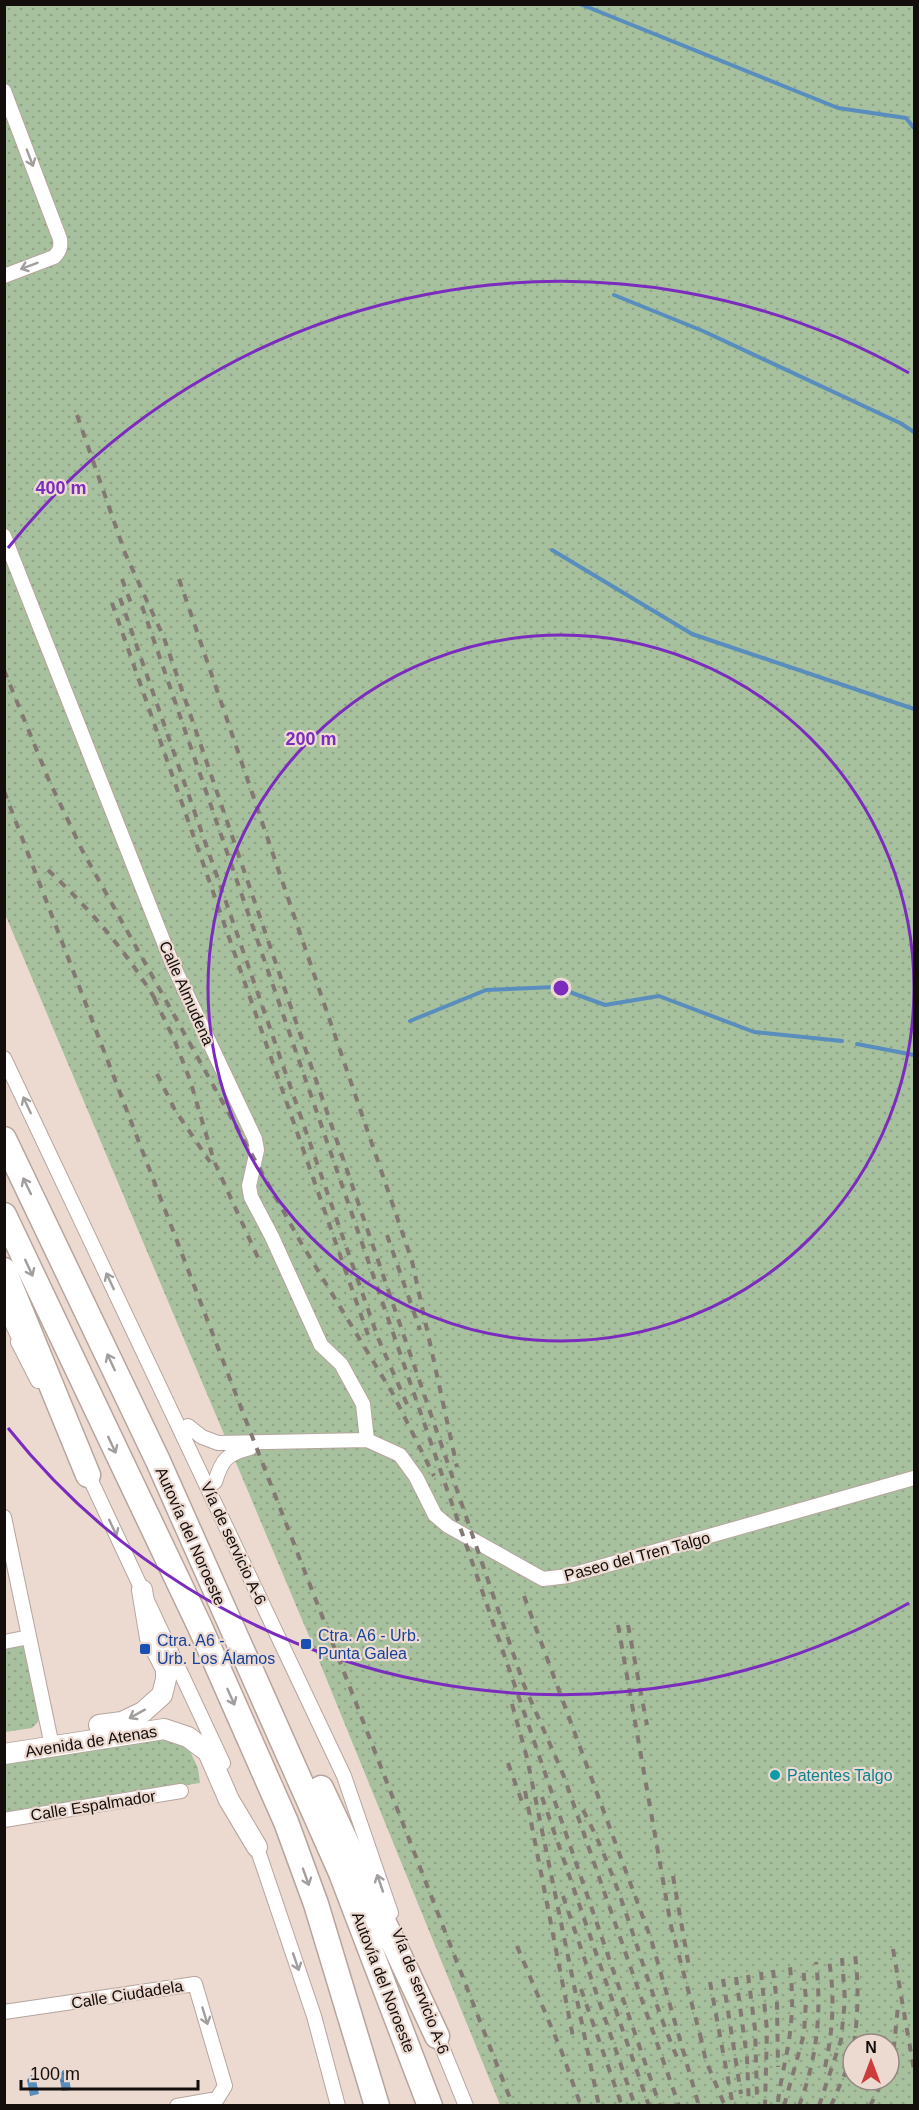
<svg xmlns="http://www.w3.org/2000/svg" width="919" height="2110" viewBox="0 0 919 2110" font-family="Helvetica,sans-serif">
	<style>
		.park { fill: url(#park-dots); fill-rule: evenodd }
		.water { fill: url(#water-rules) }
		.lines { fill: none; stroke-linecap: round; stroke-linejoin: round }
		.stream { stroke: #598dbd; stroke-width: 4 }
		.street-casing { stroke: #b7a59d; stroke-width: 16 }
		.secondary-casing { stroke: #b7a59d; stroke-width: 22 }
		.highway-casing { stroke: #b7a59d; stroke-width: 27 }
		.street { stroke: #fff; stroke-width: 14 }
		.secondary { stroke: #fff; stroke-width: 20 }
		.highway { stroke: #fff; stroke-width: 24 }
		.rail { stroke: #847872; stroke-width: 4; stroke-dasharray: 8 8; stroke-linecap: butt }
		.oneway { stroke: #a19e9d }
		.ring { fill: none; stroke: #7b2cbf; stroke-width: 3 }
		.transit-dot { fill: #1a4fb4; stroke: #ecdad1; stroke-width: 2 }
		.culture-dot { fill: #0f9aa8; stroke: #ecdad1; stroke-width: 2 }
		.labels { text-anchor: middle; stroke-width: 4.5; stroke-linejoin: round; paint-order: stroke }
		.street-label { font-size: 16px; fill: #130d0b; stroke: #ecdad1 }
		.transit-label { font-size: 16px; fill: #164399; stroke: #ecdad1; text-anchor: start }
		.culture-label { font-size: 16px; fill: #0d838f; stroke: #ecdad1; text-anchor: start }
		.centre { fill: #7b2cbf; stroke: #ecdad1; stroke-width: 3 }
		.ring-label { font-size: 18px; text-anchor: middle; font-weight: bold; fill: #7b2cbf; stroke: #ecdad1; stroke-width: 4.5; stroke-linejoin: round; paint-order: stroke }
	</style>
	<defs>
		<pattern id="park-dots" width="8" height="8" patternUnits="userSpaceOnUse" patternTransform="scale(1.5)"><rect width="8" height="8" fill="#a7c09d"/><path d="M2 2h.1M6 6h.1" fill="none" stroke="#8fa486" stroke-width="1.8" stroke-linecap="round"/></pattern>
		<pattern id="water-rules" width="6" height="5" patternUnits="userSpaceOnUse" patternTransform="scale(1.5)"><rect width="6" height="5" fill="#598dbd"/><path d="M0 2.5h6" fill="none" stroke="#487298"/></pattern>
	</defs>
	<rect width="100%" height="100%" fill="#ecdad1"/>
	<!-- park -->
	<path class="park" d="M4,5H914V2105H500L311,1641L5,914ZM853,2044H889V2080H853Z
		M23,1646L27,1649L38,1709V1722L32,1728L5,1732V1649Z
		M162,1737L188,1747L198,1768L200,1783L5,1813V1762Z"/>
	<!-- water -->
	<path class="water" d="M63,2070L68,2072L71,2090L62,2091L59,2075Z
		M31,2075H35L39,2094L30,2096L27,2080Z"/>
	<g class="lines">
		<!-- stream -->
		<path class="stream" d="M580,4L838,108L906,118L914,128
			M614,295L703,331L900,423L914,432
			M552,550L692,634L914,709
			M410,1021L486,990L556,987L605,1005L659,996L754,1032L842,1041
			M857,1044L914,1055"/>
		<!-- street casing -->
		<g class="street-casing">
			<path id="street" d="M4,91L60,239C61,247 60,251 54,257L4,276
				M4,536L172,963L255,1139L257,1150L249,1186L251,1197L272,1237L321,1345L341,1364L363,1404L367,1440
				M4,1058L344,1776L391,1913
				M4,1306L24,1349
				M18,1342L38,1381
				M188,1426L202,1437L218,1443L367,1440L400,1455L416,1477L435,1515L448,1526L543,1579L568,1576L914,1478
				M86,1470L223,1763
				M215,1482C222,1459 227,1454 250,1448
				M4,1517L52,1746
				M4,1642L29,1637
				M4,1820L181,1791
				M254,1839L314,2016L338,2106
				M4,2012L195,1984L225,2086L217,2099L177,2106
				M435,2030L466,2106"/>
		</g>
		<!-- secondary casing -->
		<g class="secondary-casing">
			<path id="secondary" d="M99,1725L122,1722L143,1712L162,1695L166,1679V1669L150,1638L142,1590
				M4,1754L164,1729L188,1737L208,1752L229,1800L257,1847"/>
		</g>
		<!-- highway casing -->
		<g class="highway-casing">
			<path id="highway" d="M4,1139L158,1461L341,1873L430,2106
				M4,1215L200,1627L286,1822L316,1904L377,2106
				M4,1270L88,1475
				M321,1788L437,2036"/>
		</g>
		<!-- street -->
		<use href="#street" class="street"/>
		<!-- secondary -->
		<use href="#secondary" class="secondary"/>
		<!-- highway -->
		<use href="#highway" class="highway"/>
		<!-- rail -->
		<path class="rail" d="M77,415L125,553L164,638L524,1685L563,1774L679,2106
			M122,579L132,606
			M179,579L412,1261L457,1467
			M120,598L378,1338L410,1411
			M112,603L368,1335
			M142,606L660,2106
			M4,670L48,778L82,850L300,1241L393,1394L434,1476
			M4,791L250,1431L513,2106
			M48,870C90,909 128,953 158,1004
			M154,998L174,1039L190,1080L214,1161L259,1260
			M157,1074L175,1110L210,1162
			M387,1235L420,1330
			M524,1596L651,1939L699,2106
			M618,1625L671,1926L702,2042
			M628,1625L647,1725
			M512,1704L527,1758L599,2106
			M508,1763L522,1802
			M525,1791L574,2042
			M542,1797L649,2106
			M583,1810C626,1891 643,1981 680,2064
			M673,1876L689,1967
			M563,1896L635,2106
			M517,1946L561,2050L581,2106
			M893,1949L914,2070
			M773,1970L777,2003L778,2067
			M761,1972L767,2030L765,2106
			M748,1975L755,2029L757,2097
			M736,1977L747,2058L749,2106
			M723,1979L741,2094
			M710,1982L733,2106
			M581,1989L622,2106
			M700,2035L706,2061L725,2106
			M854,2044C858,2014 859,1986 855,1955
			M889,2065L894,2046L898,2006
			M825,2067C833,2031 835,1997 829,1960
			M778,2102C781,2075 789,2050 791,2023C793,2005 792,1986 790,1967
			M784,2106L804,2034L806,2000L803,1965
			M799,2106C817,2058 822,2013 816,1962
			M819,2106L841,2040L845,2000L842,1958
			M831,2106L846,2071L853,2047
			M870,2106L883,2080"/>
	</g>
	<!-- one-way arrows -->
	<defs><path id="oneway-shaft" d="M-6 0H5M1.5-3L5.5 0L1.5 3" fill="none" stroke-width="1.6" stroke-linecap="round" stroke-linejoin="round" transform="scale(1.5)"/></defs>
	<g class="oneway">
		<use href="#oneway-shaft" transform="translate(30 158) rotate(69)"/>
		<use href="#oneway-shaft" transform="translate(29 266) rotate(159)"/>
		<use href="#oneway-shaft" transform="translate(27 1105) rotate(-115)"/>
		<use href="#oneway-shaft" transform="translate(27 1186) rotate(-116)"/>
		<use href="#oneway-shaft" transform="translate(29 1268) rotate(65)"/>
		<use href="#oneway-shaft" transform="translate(110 1281) rotate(-115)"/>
		<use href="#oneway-shaft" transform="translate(111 1362) rotate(-115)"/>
		<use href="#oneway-shaft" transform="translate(112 1445) rotate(65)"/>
		<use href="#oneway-shaft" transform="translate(113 1528) rotate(65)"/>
		<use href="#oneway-shaft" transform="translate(231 1697) rotate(66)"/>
		<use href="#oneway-shaft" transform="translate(137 1714) rotate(151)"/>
		<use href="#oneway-shaft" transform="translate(306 1877) rotate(70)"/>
		<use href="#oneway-shaft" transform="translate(380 1883) rotate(-109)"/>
		<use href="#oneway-shaft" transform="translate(296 1962) rotate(71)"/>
		<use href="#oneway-shaft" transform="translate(205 2016) rotate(73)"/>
	</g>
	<!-- distance rings -->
	<g class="ring">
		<circle cx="561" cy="988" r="353"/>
		<path d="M909 1603A707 707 0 0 1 8 1428M8 548A707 707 0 0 1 909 373"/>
	</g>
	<!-- markers -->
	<g class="transit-dot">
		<rect x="300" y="1638" width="12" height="12" rx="3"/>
		<rect x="139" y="1643" width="12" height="12" rx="3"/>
	</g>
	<circle class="culture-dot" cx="775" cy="1775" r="6"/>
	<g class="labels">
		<!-- street labels -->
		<g class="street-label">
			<text transform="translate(187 993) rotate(66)" y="6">Calle Almudena</text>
			<text transform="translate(191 1536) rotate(66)" y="6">Autovía del Noroeste</text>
			<text transform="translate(234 1543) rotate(65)" y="6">Vía de servicio A-6</text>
			<text transform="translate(637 1556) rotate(-15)" y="6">Paseo del Tren Talgo</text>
			<text transform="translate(91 1741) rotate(-9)" y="6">Avenida de Atenas</text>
			<text transform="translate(93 1805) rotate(-9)" y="6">Calle Espalmador</text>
			<text transform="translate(384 1982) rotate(69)" y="6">Autovía del Noroeste</text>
			<text transform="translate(421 1991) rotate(69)" y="6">Vía de servicio A-6</text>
			<text transform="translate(127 1994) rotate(-9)" y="6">Calle Ciudadela</text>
		</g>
		<!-- transit labels -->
		<g class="transit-label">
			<text x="318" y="1641">Ctra. A6 - Urb.<tspan x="318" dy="18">Punta Galea</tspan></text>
			<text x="157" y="1646">Ctra. A6 -<tspan x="157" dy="18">Urb. Los Álamos</tspan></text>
		</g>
		<!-- culture labels -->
		<g class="culture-label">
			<text x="787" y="1781">Patentes Talgo</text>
		</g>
	</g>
	<circle cx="561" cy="988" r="9" class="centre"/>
	<g class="ring-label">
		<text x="61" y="494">400 m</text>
		<text x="311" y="745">200 m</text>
	</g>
	<!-- border -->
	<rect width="919" height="2110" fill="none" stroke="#130d0b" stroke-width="12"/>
	<!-- north arrow -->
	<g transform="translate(871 2062)"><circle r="28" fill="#ecdad1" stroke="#958882" stroke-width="1.5"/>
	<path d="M0-4.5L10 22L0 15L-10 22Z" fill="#cb3c3b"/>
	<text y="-9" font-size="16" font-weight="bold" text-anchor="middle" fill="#130d0b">N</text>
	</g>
	<!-- scale -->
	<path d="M21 2080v9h177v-9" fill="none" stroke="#130d0b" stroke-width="3"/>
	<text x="30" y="2080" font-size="18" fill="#130d0b" stroke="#ecdad1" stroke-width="4.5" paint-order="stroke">100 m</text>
</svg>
